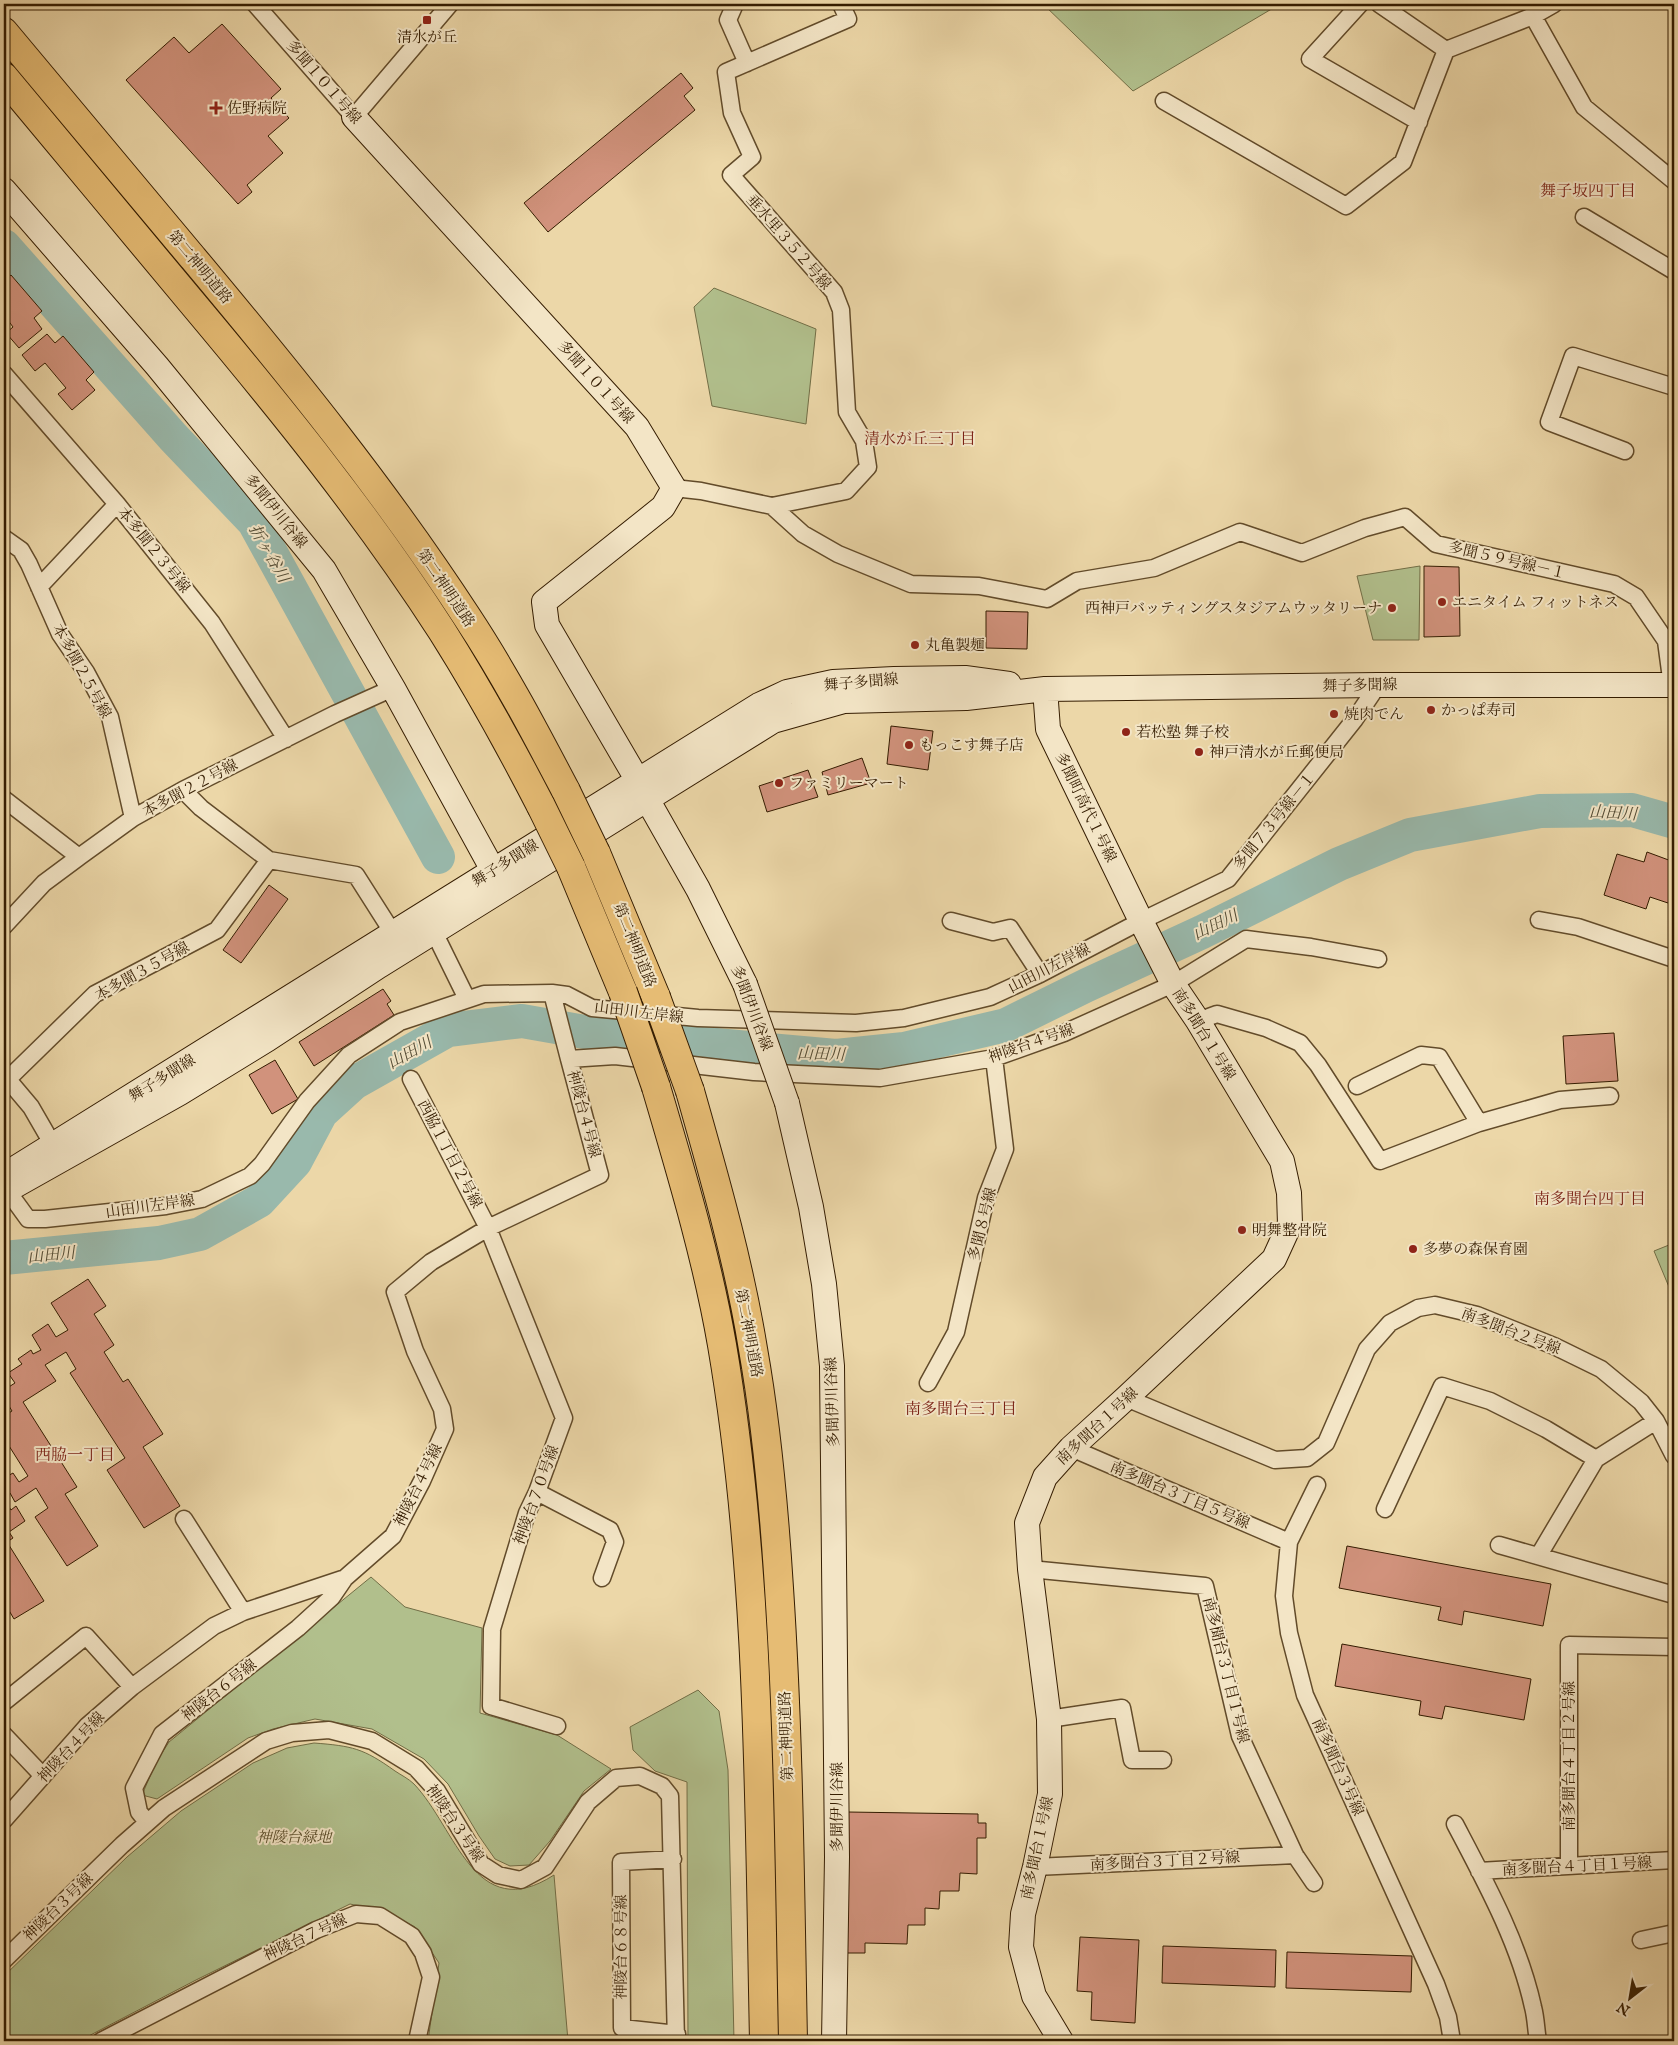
<svg xmlns="http://www.w3.org/2000/svg" width="1678" height="2045" viewBox="0 0 1678 2045" font-family="'IM FELL English','Noto Serif JP',serif">
	<style>
		.green { fill: #b1bf8c; stroke: #726e46 }
		.lines { fill: none; stroke-linecap: round; stroke-linejoin: round }
		.river { stroke: #99b9ac; stroke-width: 34 }
		.building { fill: #d1927c; stroke: #341c00 }
		.street-casing { stroke: #624b2a; stroke-width: 19 }
		.secondary-casing { stroke: #341c00; stroke-width: 26 }
		.highway-casing { stroke: #341c00; stroke-width: 30 }
		.street { stroke: #f3e5c6; stroke-width: 16 }
		.secondary { stroke: #f3e5c6; stroke-width: 24 }
		.highway { stroke: #e6bc74; stroke-width: 28 }
		.secondary-bridge-casing { stroke: #341c00; stroke-width: 26; stroke-linecap: butt }
		.highway-bridge-casing { stroke: #341c00; stroke-width: 30; stroke-linecap: butt }
		.secondary-bridge { stroke: #f3e5c6; stroke-width: 24 }
		.highway-bridge { stroke: #e6bc74; stroke-width: 28 }
		.poi-dot { fill: #8f2418; stroke: #f3e5c6; stroke-width: 2 }
		.labels { text-anchor: middle; stroke-width: 4; stroke-linejoin: round; paint-order: stroke }
		.poi-label { font-size: 15px; fill: #341c00; stroke: #f3e5c6; text-anchor: start }
		.street-label { font-size: 15px; fill: #341c00; stroke: #f3e5c6 }
		.park-label { font-size: 15px; font-style: italic; fill: #5a4d2a; stroke: #f3e5c6 }
		.neighbourhood-label { font-size: 16px; fill: #7a1f14; stroke: #f3e5c6 }
		.water-label { font-size: 16px; font-style: italic; fill: #524b34; stroke: #f3e5c6 }
	</style>
	<rect width="100%" height="100%" fill="#ecd7a8"/>
	<filter id="stains"><feTurbulence type="fractalNoise" baseFrequency=".004" numOctaves="4"/><feColorMatrix values="0 0 0 0 .2 0 0 0 0 .09 0 0 0 0 .02 0 0 0 .5 -.17"/></filter>
	<radialGradient id="worn" r=".72"><stop offset=".6" stop-color="#630" stop-opacity="0"/><stop offset="1" stop-color="#630" stop-opacity=".3"/></radialGradient>
	<!-- green -->
	<path class="green" d="M1043,4H1280L1133,91Z
		M714,288L816,329L806,424L712,406L694,307Z
		M1420,566L1419,640H1373L1357,576Z
		M1674,1243V1299L1654,1251Z
		M371,1577L405,1607L482,1628L480,1713L557,1735L611,1769L584,1791L550,1841L529,1865L510,1866L495,1859L479,1836L448,1784L424,1759L372,1729L315,1719L273,1729L248,1738L157,1799L142,1795L156,1762L169,1742Z
		M698,1690L719,1711L728,1770L734,2041H688L687,1782L655,1771L633,1750L630,1727Z
		M314,1743C352,1746 363,1748 395,1771C401,1775 409,1779 414,1784C456,1828 475,1926 554,1875L568,2041H428L439,1963L415,1927L386,1912L350,1904L196,1980L79,2041H4V1976L127,1857L181,1811L253,1763L287,1748Z"/>
	<g class="lines">
		<!-- river -->
		<path class="river" d="M4,246L173,437L254,522L438,857
			M4,1258L159,1243L200,1234L259,1201L295,1162L321,1113L354,1083L448,1030L522,1021L596,1034L836,1056L904,1049L1006,1025L1087,985L1202,932L1339,864L1410,835L1540,811L1632,810L1674,822"/>
	</g>
	<!-- building -->
	<path class="building" d="M222,24L281,89L271,98L289,118L268,136L283,153L247,185L252,192L238,204L126,80L174,37L189,53Z
		M681,73L693,88L684,96L695,110L548,232L524,203Z
		M11,275L42,311L34,318L42,329L19,348L6,333L13,327L4,315V281Z
		M47,334L55,343L63,336L94,372L86,380L95,390L72,410L58,394L66,388L45,363L35,371L22,355Z
		M1424,566L1459,567L1460,636L1424,637Z
		M986,611L1028,612L1027,649L986,648Z
		M891,726L933,731L928,770L887,764Z
		M862,758L871,783L828,795L822,772Z
		M808,770L818,797L767,812L759,786Z
		M1647,852L1674,862V905L1650,897L1646,909L1604,895L1617,854L1644,862Z
		M269,885L288,899L241,963L223,950Z
		M383,989L391,1001L387,1004L394,1015L314,1066L299,1042Z
		M1614,1033L1618,1081L1566,1084L1563,1036Z
		M275,1060L298,1099L272,1114L249,1075Z
		M88,1279L106,1306L94,1314L114,1345L104,1352L123,1382L128,1379L163,1434L143,1447L180,1506L144,1528L107,1470L125,1458L70,1373L76,1369L66,1352L45,1365L56,1381L23,1402L77,1487L65,1494L98,1546L67,1566L35,1517L48,1508L36,1488L15,1502L10,1493L4,1496V1478L13,1473L19,1482L28,1476L4,1438V1416L12,1411L4,1398V1390L15,1383L8,1373L22,1364L18,1359L31,1350L33,1354L41,1350L32,1335L48,1324L56,1337L68,1330L51,1303Z
		M6,1502L11,1510L16,1506L25,1521L9,1532L13,1538L7,1542L44,1601L14,1619L4,1602V1503Z
		M1347,1546L1551,1584L1543,1626L1464,1611L1462,1625L1438,1620L1441,1607L1339,1588Z
		M1342,1644L1531,1679L1524,1720L1445,1706L1442,1719L1419,1715L1421,1701L1335,1686Z
		M848,1812L978,1814V1823H986V1838H977V1874L960,1873L959,1891H940L939,1909L925,1908V1925H908L907,1944L865,1943V1953H846Z
		M1080,1937L1139,1940L1135,2023L1091,2020L1092,1992L1077,1991Z
		M1163,1946L1276,1950L1275,1987L1162,1983Z
		M1287,1952L1412,1956L1411,1992L1286,1988Z
		M1426,2037L1427,2041H1395Z"/>
	<g class="lines">
		<!-- street casing -->
		<g class="street-casing">
			<path id="street" d="M255,4L354,117L450,4
				M735,4L728,20L747,63
				M1360,4L1310,59L1419,122
				M1379,4L1446,50
				M1533,16L1584,107L1674,181
				M1164,101L1346,206L1403,162L1446,50L1533,16L1554,4
				M1584,217L1674,271
				M4,374L117,504L212,623L286,739
				M1625,451L1549,422L1573,356L1674,387
				M674,488L701,491L772,506L803,534L838,554L911,584L979,586L1047,599L1077,581L1154,568L1240,532L1302,553L1365,528L1405,517L1436,544L1614,584L1636,597L1666,641L1672,686
				M772,506L846,491L868,467L864,441L847,412L841,310L834,292L731,175L752,157L732,113L726,72L848,19L841,4
				M4,538L21,550L29,564L60,634L86,672L110,717L133,818
				M39,587L117,504
				M183,790L201,808L269,860L356,875L398,941
				M4,799L79,857L133,818L183,790L335,714L393,688
				M1539,920L1578,927L1674,959
				M951,921L993,932L1010,928L1040,974
				M4,926L44,883L79,857
				M434,932L467,999
				M552,993L569,1059
				M1198,1021L1217,1014L1266,1028L1300,1043L1318,1065L1380,1161L1479,1123L1560,1100L1610,1096
				M4,1075L31,1107L57,1152
				M8,1079L95,994L217,930L269,860
				M411,1079L488,1228L564,1418L537,1492L527,1513L492,1629L491,1706L557,1726
				M1357,1086L1421,1055L1439,1057L1479,1123
				M4,1186L28,1219H45L166,1206L202,1199L250,1176L262,1164L307,1101L349,1055L400,1022L484,994L552,993L567,995L592,1008L698,1018L856,1023L904,1018L990,997L1040,974L1141,921L1228,879L1355,719L1378,685
				M928,1383L956,1332L986,1198L1005,1149L994,1058
				M1126,1398L1275,1460L1307,1458L1326,1443L1367,1349L1390,1323L1418,1308L1435,1305L1477,1315L1554,1346L1601,1369L1641,1402L1656,1421L1674,1456
				M1071,1448L1289,1542
				M1317,1485L1289,1542L1284,1596L1289,1633L1305,1695L1436,1984L1448,2017L1452,2041
				M537,1492L610,1530L615,1542L602,1578
				M1385,1509L1442,1386L1490,1401L1546,1429L1596,1459
				M184,1519L243,1612
				M1499,1545L1674,1595
				M1539,1555L1596,1459L1656,1421
				M1030,1569L1205,1586L1240,1736L1295,1855L1314,1883
				M4,1702L86,1636L132,1687
				M1049,1719L1122,1708L1132,1760H1163
				M4,1735L43,1776
				M4,1820L87,1726L132,1687L214,1626L243,1612L345,1578L393,1536L422,1481L445,1429L442,1409L415,1351L395,1292L431,1262L488,1228L600,1175L569,1059L615,1056L754,1072L880,1078L994,1058L1064,1033L1173,984L1246,939L1311,947L1378,959
				M147,1822L139,1812L134,1788L162,1734L298,1628L332,1597L345,1578
				M1455,1824C1486,1883 1519,1943 1533,2007C1536,2018 1536,2030 1538,2041
				M673,1859L621,1862L622,2028L677,2034
				M1569,1866V1645L1674,1647
				M1035,1867L1295,1855
				M1479,1871L1674,1860
				M1641,1940L1674,1933
				M4,1960L122,1845L164,1808L266,1741L292,1733L329,1730L372,1741L416,1768L437,1791L481,1864L498,1875L521,1880L545,1867L588,1802L616,1778L640,1776L662,1786L670,1796L676,2041
				M101,2041L316,1930L356,1914L380,1916L412,1936L423,1953L431,1977L417,2041"/>
		</g>
		<!-- secondary casing -->
		<g class="secondary-casing">
			<path id="secondary" d="M354,117L637,427L674,488L663,507L544,602L547,625L638,781
				M4,190L157,366L324,570L393,688L500,883
				M1045,689L1048,729L1141,921L1173,984L1198,1021L1282,1161L1289,1193L1290,1224L1274,1259L1126,1398L1071,1448L1045,1477L1027,1523L1030,1569L1049,1719L1050,1794L1035,1867L1023,1914L1021,1947L1034,1996L1061,2041
				M647,799L698,889L745,984
				M787,1103L811,1207L824,1284L832,1366L837,1857L834,2041
				M14,1169L759,705L787,692L833,682L894,679L965,678L1009,684
				M4,1192L180,1093L268,1039L379,966L773,721L844,701L966,698L1045,689L1378,685H1674"/>
		</g>
		<!-- highway casing -->
		<g class="highway-casing">
			<path id="highway" d="M4,32C67,108 130,183 193,258C290,374 385,491 467,617C504,673 535,732 566,791
				M4,77C67,153 131,229 194,305C282,410 368,516 442,631C478,688 510,746 541,806
				M596,853L656,997
				M571,867L623,992
				M656,1087C681,1172 707,1258 722,1345C761,1574 759,1810 764,2041
				M690,1091C714,1176 739,1262 753,1349C767,1428 774,1508 779,1588C789,1739 790,1890 793,2041"/>
		</g>
		<!-- street -->
		<use href="#street" class="street"/>
		<!-- secondary -->
		<use href="#secondary" class="secondary"/>
		<!-- highway -->
		<use href="#highway" class="highway"/>
		<!-- secondary-bridge casing -->
		<g class="secondary-bridge-casing">
			<path id="secondary-bridge" d="M745,984L787,1103"/>
		</g>
		<!-- highway-bridge casing -->
		<g class="highway-bridge-casing">
			<path id="highway-bridge" d="M566,791L596,853
				M541,806L571,867
				M623,992L656,1087
				M656,997L690,1091"/>
		</g>
		<!-- secondary-bridge -->
		<use href="#secondary-bridge" class="secondary-bridge"/>
		<!-- highway-bridge -->
		<use href="#highway-bridge" class="highway-bridge"/>
	</g>
	<!-- markers -->
	<g class="poi-dot">
		<rect x="422" y="15" width="10" height="10" rx="2.5"/>
		<path d="M213.5 100.5h5v5h5v5h-5v5h-5v-5h-5v-5h5z"/>
		<circle cx="1442" cy="602" r="5"/>
		<circle cx="1392" cy="608" r="5"/>
		<circle cx="915" cy="645" r="5"/>
		<circle cx="1431" cy="710" r="5"/>
		<circle cx="1334" cy="714" r="5"/>
		<circle cx="1126" cy="732" r="5"/>
		<circle cx="909" cy="745" r="5"/>
		<circle cx="1199" cy="752" r="5"/>
		<circle cx="779" cy="783" r="5"/>
		<circle cx="1242" cy="1230" r="5"/>
		<circle cx="1413" cy="1249" r="5"/>
	</g>
	<g class="labels">
		<!-- poi labels -->
		<g class="poi-label">
			<text x="427" y="42" text-anchor="middle">清水が丘</text>
			<text x="227" y="113">佐野病院</text>
			<text x="1452" y="607">エニタイム フィットネス</text>
			<text x="1382" y="613" text-anchor="end">西神戸バッティングスタジアムウッタリーナ</text>
			<text x="925" y="650">丸亀製麺</text>
			<text x="1441" y="715">かっぱ寿司</text>
			<text x="1344" y="719">焼肉でん</text>
			<text x="1136" y="737">若松塾 舞子校</text>
			<text x="919" y="750">もっこす舞子店</text>
			<text x="1209" y="757">神戸清水が丘郵便局</text>
			<text x="789" y="788">ファミリーマート</text>
			<text x="1252" y="1235">明舞整骨院</text>
			<text x="1423" y="1254">多夢の森保育園</text>
		</g>
		<!-- street labels -->
		<g class="street-label">
			<text transform="translate(324 82) rotate(49)" y="5">多聞１０１号線</text>
			<text transform="translate(789 242) rotate(49)" y="5">垂水里３５２号線</text>
			<text transform="translate(200 267) rotate(50)" y="5">第二神明道路</text>
			<text transform="translate(596 382) rotate(48)" y="5">多聞１０１号線</text>
			<text transform="translate(276 511) rotate(51)" y="5">多聞伊川谷線</text>
			<text transform="translate(154 550) rotate(51)" y="5">本多聞２３号線</text>
			<text transform="translate(1507 560) rotate(13)" y="5">多聞５９号線－１</text>
			<text transform="translate(446 588) rotate(56)" y="5">第二神明道路</text>
			<text transform="translate(82 671) rotate(61)" y="5">本多聞２５号線</text>
			<text transform="translate(861 682) rotate(-5)" y="5">舞子多聞線</text>
			<text transform="translate(1360 685) rotate(-1)" y="5">舞子多聞線</text>
			<text transform="translate(190 788) rotate(-28)" y="5">本多聞２２号線</text>
			<text transform="translate(1086 807) rotate(64)" y="5">多聞町高代１号線</text>
			<text transform="translate(1274 821) rotate(-51)" y="5">多聞７３号線－１</text>
			<text transform="translate(505 863) rotate(-32)" y="5">舞子多聞線</text>
			<text transform="translate(635 945) rotate(68)" y="5">第二神明道路</text>
			<text transform="translate(1049 968) rotate(-27)" y="5">山田川左岸線</text>
			<text transform="translate(142 971) rotate(-29)" y="5">本多聞３５号線</text>
			<text transform="translate(752 1008) rotate(69)" y="5">多聞伊川谷線</text>
			<text transform="translate(639 1012) rotate(7)" y="5">山田川左岸線</text>
			<text transform="translate(1204 1034) rotate(58)" y="5">南多聞台１号線</text>
			<text transform="translate(1031 1043) rotate(-19)" y="5">神陵台４号線</text>
			<text transform="translate(162 1078) rotate(-32)" y="5">舞子多聞線</text>
			<text transform="translate(584 1114) rotate(75)" y="5">神陵台４号線</text>
			<text transform="translate(450 1154) rotate(62)" y="5">西脇１丁目２号線</text>
			<text transform="translate(150 1206) rotate(-8)" y="5">山田川左岸線</text>
			<text transform="translate(982 1224) rotate(-76)" y="5">多聞８号線</text>
			<text transform="translate(1511 1331) rotate(21)" y="5">南多聞台２号線</text>
			<text transform="translate(749 1333) rotate(79)" y="5">第二神明道路</text>
			<text transform="translate(832 1402) rotate(-92)" y="5">多聞伊川谷線</text>
			<text transform="translate(1097 1426) rotate(-43)" y="5">南多聞台１号線</text>
			<text transform="translate(418 1485) rotate(-64)" y="5">神陵台４号線</text>
			<text transform="translate(536 1495) rotate(-70)" y="5">神陵台７０号線</text>
			<text transform="translate(1180 1495) rotate(23)" y="5">南多聞台３丁目５号線</text>
			<text transform="translate(1226 1670) rotate(76)" y="5">南多聞台３丁目１号線</text>
			<text transform="translate(219 1690) rotate(-38)" y="5">神陵台６号線</text>
			<text transform="translate(786 1736) rotate(-92)" y="5">第二神明道路</text>
			<text transform="translate(71 1747) rotate(-47)" y="5">神陵台４号線</text>
			<text transform="translate(1569 1756) rotate(-90)" y="5">南多聞台４丁目２号線</text>
			<text transform="translate(1338 1767) rotate(66)" y="5">南多聞台３号線</text>
			<text transform="translate(837 1807) rotate(-90)" y="5">多聞伊川谷線</text>
			<text transform="translate(455 1823) rotate(56)" y="5">神陵台３号線</text>
			<text transform="translate(1037 1848) rotate(-78)" y="5">南多聞台１号線</text>
			<text transform="translate(1165 1861) rotate(-3)" y="5">南多聞台３丁目２号線</text>
			<text transform="translate(1577 1866) rotate(-3)" y="5">南多聞台４丁目１号線</text>
			<text transform="translate(58 1907) rotate(-44)" y="5">神陵台３号線</text>
			<text transform="translate(305 1937) rotate(-25)" y="5">神陵台７号線</text>
			<text transform="translate(621 1947) rotate(-90)" y="5">神陵台６８号線</text>
		</g>
		<!-- park labels -->
		<g class="park-label">
			<text x="294" y="1842">神陵台緑地</text>
		</g>
		<!-- neighbourhood labels -->
		<g class="neighbourhood-label">
			<text x="1588" y="196">舞子坂四丁目</text>
			<text x="920" y="444">清水が丘三丁目</text>
			<text x="1590" y="1204">南多聞台四丁目</text>
			<text x="961" y="1414">南多聞台三丁目</text>
			<text x="75" y="1460">西脇一丁目</text>
		</g>
		<!-- water labels -->
		<g class="water-label">
			<text transform="translate(270 553) rotate(60)" y="6">折ヶ谷川</text>
			<text transform="translate(1613 812) rotate(3)" y="6">山田川</text>
			<text transform="translate(1215 924) rotate(-26)" y="6">山田川</text>
			<text transform="translate(409 1052) rotate(-29)" y="6">山田川</text>
			<text transform="translate(821 1053) rotate(2)" y="6">山田川</text>
			<text transform="translate(51 1254) rotate(-6)" y="6">山田川</text>
		</g>
	</g>
	<!-- margin -->
	<rect width="1678" height="2045" fill="none" stroke="#ecd7a8" stroke-width="20"/>
	<rect x="5" y="5" width="1668" height="2035" fill="none" stroke="#341c00" stroke-width="2.5"/>
	<rect x="10" y="10" width="1658" height="2025" fill="none" stroke="#341c00"/>
	<!-- north arrow -->
	<g transform="translate(1630 1998) rotate(211)" stroke="#f3e5c6" stroke-width="4" paint-order="stroke">
	<path d="M0-4L9 19L0 12L-9 19Z" fill="#341c00"/>
	<text y="-8" font-size="14" font-weight="bold" text-anchor="middle" fill="#341c00">N</text>
	</g>
	<rect width="100%" height="100%" filter="url(#stains)"/>
	<rect width="100%" height="100%" fill="url(#worn)"/>
</svg>
